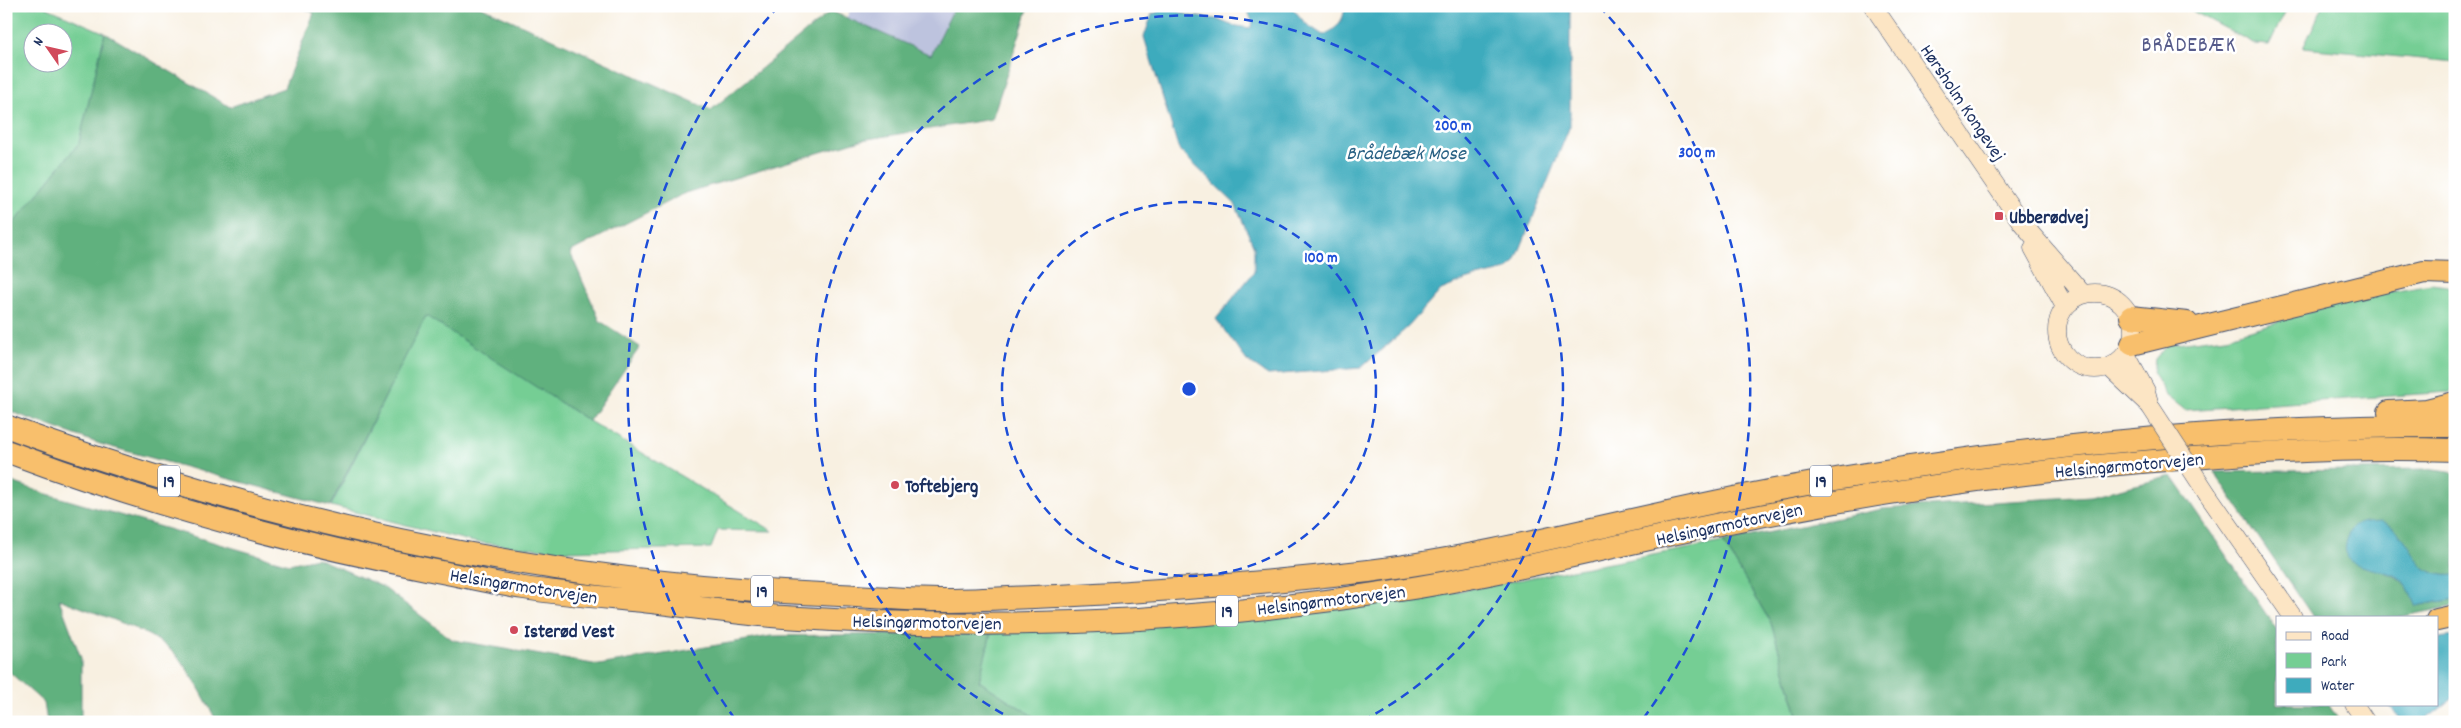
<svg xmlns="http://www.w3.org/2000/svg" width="2461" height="728" viewBox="0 0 2461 728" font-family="Dekko,sans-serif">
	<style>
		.industrial { fill: #bdc3de }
		.green { fill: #75ce94; stroke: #487e79; fill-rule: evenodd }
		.forest { fill: #60b17e; stroke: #3e706e }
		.water { fill: #3eabbd; stroke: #2c6d8e }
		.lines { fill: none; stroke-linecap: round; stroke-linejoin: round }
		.secondary-casing { stroke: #3c4c72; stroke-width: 19 }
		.motorway-casing { stroke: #3c4c72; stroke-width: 24 }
		.secondary { stroke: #fce5c4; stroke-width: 18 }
		.motorway { stroke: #f8bf6c; stroke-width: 22 }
		.secondary-bridge-casing { stroke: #3c4c72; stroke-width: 19; stroke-linecap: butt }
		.secondary-bridge { stroke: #fce5c4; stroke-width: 18 }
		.ring { fill: none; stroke: #1d4ed8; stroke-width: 2.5; stroke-dasharray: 9 6 }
		.poi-dot { fill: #d1495b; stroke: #fff; stroke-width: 2 }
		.labels { text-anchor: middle; stroke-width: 5; stroke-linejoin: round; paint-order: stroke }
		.shield { fill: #fff; stroke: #5f6d8e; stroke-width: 1 }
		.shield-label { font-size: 18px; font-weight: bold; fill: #1b2f5e }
		.street-label { font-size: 19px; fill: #1b2f5e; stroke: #fff }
		.poi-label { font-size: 19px; font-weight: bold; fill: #1b2f5e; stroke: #fff; text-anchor: start }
		.water-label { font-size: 20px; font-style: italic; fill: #296184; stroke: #fff }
		.quarter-label { font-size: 21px; letter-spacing: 1px; fill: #565b8a; stroke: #fff }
		.centre { fill: #1d4ed8; stroke: #fff; stroke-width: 2.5 }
		.ring-label { font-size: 15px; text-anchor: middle; font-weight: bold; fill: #1d4ed8; stroke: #fff; stroke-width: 5; stroke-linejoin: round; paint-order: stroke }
	</style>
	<rect width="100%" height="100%" fill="#fff"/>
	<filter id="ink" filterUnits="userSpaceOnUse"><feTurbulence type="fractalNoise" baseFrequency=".02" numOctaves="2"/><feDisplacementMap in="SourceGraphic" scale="10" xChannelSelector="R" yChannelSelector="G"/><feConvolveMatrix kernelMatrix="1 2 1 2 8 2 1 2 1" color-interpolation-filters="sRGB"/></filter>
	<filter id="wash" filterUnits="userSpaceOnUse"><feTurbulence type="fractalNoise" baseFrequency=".0096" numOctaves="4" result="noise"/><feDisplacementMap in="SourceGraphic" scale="20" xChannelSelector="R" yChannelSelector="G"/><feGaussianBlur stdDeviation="1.12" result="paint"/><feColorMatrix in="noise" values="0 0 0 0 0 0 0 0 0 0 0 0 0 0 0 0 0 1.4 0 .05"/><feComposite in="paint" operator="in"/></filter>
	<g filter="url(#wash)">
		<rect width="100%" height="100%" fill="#f8f0e1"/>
		<!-- industrial -->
		<path class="industrial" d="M852,6H955L931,55L846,18Z"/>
		<!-- green -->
		<path class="green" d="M6,6H43L105,33L79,143L9,229L6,228ZM32,32H62V62H32Z
			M2183,6H2288L2269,45L2255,44Z
			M2323,6H2455V62L2303,48Z
			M2431,284L2455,287V388L2450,392L2185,410L2166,395L2153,374L2155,359L2168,344L2226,337L2363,296Z
			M426,315L589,421L773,531L718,530L711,548L562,551L474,542L331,506Z
			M1723,542L1771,623L1800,722H1042L979,681L991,633L1453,592Z"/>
		<!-- forest -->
		<path class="forest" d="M299,6H480L711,110L831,11L931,55L955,6H1029L992,119L861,140L685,193L570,252L600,321L640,347L589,421L426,316L330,506L100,444L6,410V228L9,229L79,143L105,33L230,107L284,88L314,13Z
			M2427,469L2455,473V575C2423,579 2414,556 2399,533L2382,571C2404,578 2407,585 2416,606L2455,599V606L2400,617H2313L2214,472Z
			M2172,476L2277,630V704H2328L2340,722H1800L1771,623L1723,542L1882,509L2091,496Z
			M6,480L47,494L289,564L317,558L383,587L453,640L599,665L771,636L991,633L979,681L1042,722H217C205,699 186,660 165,645C138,626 91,612 59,599L81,658V722H47L44,703L6,669Z"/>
		<!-- water -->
		<path class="water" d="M1246,6H1291L1305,23L1323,35C1336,30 1344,21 1345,6H1570V126L1515,262L1507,270L1468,279L1441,290L1408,327L1361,368L1268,375L1247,361L1216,319L1254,272V247L1235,204L1179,150L1144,37L1152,14L1168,7L1191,16L1216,19L1231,25L1250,28L1253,24Z
			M2381,521C2387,525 2396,528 2400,534C2418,555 2420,579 2455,575V599L2416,606C2411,596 2407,583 2398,577C2382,566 2331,572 2348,535C2354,521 2367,522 2381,521Z
			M2455,636V696L2422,722L2398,718L2389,704H2437V638Z"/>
	</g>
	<g filter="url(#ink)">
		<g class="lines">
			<!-- secondary casing -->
			<g class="secondary-casing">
				<path id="secondary" d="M1873,6L2021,222L2083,294
					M2033,248L2065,307
					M2057 331a38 38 0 1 1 76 0a38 38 0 1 1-76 0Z
					M2126,354L2146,391L2150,406
					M2109,367L2148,404
					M2208,495L2293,617
					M2354,704L2366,722"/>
			</g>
			<!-- motorway casing -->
			<g class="motorway-casing">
				<path id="motorway" d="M2131,317L2187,323
					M2132,344L2424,272L2455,273
					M2389,412L2427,410L2455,403
					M6,426C53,444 100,459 148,474C366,542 593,584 822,594C863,596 905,600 946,600C984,600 1021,597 1058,596C1162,591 1266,583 1369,571C1510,553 1646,513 1785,488C2006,447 2230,425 2455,426
					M6,451C142,502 284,541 426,569C459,575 491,583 524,588C569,595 615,598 660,603C702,608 743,614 784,617C986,631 1194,623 1394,591C1518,572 1638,539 1760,516C1903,488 2048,468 2193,458C2280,451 2368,447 2455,450
					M2437,620L2455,616"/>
			</g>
			<!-- secondary -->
			<use href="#secondary" class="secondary"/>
			<!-- motorway -->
			<use href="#motorway" class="motorway"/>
			<!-- secondary-bridge casing -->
			<g class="secondary-bridge-casing">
				<path id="secondary-bridge" d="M2150,406L2208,495"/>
			</g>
			<!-- secondary-bridge -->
			<use href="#secondary-bridge" class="secondary-bridge"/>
		</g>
	</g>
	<!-- distance rings -->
	<g class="ring">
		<circle cx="1189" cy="389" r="187"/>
		<path d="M1016 721A374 374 0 1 1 1362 721"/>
		<path d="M735 719A561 561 0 0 1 779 6M1599 6A561 561 0 0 1 1643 719"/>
	</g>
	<!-- markers -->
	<g class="poi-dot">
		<rect x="1994" y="211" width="10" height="10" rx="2.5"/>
		<circle cx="895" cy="485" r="5"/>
		<circle cx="514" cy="630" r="5"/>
	</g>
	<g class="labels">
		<!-- shield labels -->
		<g class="shield">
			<rect x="158" y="465.5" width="22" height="31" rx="4"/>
			<rect x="1810" y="465.5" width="22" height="31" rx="4"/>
			<rect x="751" y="575.5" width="22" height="31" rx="4"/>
			<rect x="1216" y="595.5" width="22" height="31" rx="4"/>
		</g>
		<g class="shield-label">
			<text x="169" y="487">19</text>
			<text x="1821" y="487">19</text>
			<text x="762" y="597">19</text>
			<text x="1227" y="617">19</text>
		</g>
		<!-- street labels -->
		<g class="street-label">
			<text transform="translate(1964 102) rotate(56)" y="7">Hørsholm Kongevej</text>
			<text transform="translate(2129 464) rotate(-5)" y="7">Helsingørmotorvejen</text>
			<text transform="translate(1729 523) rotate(-12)" y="7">Helsingørmotorvejen</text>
			<text transform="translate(524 585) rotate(9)" y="7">Helsingørmotorvejen</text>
			<text transform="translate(1331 599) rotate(-7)" y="7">Helsingørmotorvejen</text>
			<text transform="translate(927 621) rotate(1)" y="7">Helsingørmotorvejen</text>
		</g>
		<!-- poi labels -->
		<g class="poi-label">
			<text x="2009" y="223">Ubberødvej</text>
			<text x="905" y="492">Toftebjerg</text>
			<text x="524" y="637">Isterød Vest</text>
		</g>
		<!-- water labels -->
		<g class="water-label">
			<text x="1406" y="159">Brådebæk Mose</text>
		</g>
		<!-- quarter labels -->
		<g class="quarter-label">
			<text x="2189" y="51">BRÅDEBÆK</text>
		</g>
	</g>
	<circle cx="1189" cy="389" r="8" class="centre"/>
	<g class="ring-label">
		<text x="1453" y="130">200 m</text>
		<text x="1697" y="157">300 m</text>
		<text x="1321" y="262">100 m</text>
	</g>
	<!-- margin -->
	<rect width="2461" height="728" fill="none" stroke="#fff" stroke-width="25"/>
	<!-- legend -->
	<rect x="2276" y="616" width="162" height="90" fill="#ffffff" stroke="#a4acbf"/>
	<rect x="2286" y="632" width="25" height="8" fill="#fce5c4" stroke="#a4acbf"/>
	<text x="2321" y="640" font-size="15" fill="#1b2f5e">Road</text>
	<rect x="2286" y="653" width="25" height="15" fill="#75ce94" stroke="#a4acbf"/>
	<text x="2321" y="666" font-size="15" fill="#1b2f5e">Park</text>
	<rect x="2286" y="678" width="25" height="15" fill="#3eabbd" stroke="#a4acbf"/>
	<text x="2321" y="690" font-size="15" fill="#1b2f5e">Water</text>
	<!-- north arrow -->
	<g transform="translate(48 48) rotate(304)"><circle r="24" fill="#ffffff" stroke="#a4acbf"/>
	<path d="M0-4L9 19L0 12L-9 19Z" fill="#d1495b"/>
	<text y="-8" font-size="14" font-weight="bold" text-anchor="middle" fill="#1b2f5e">N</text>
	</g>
</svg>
